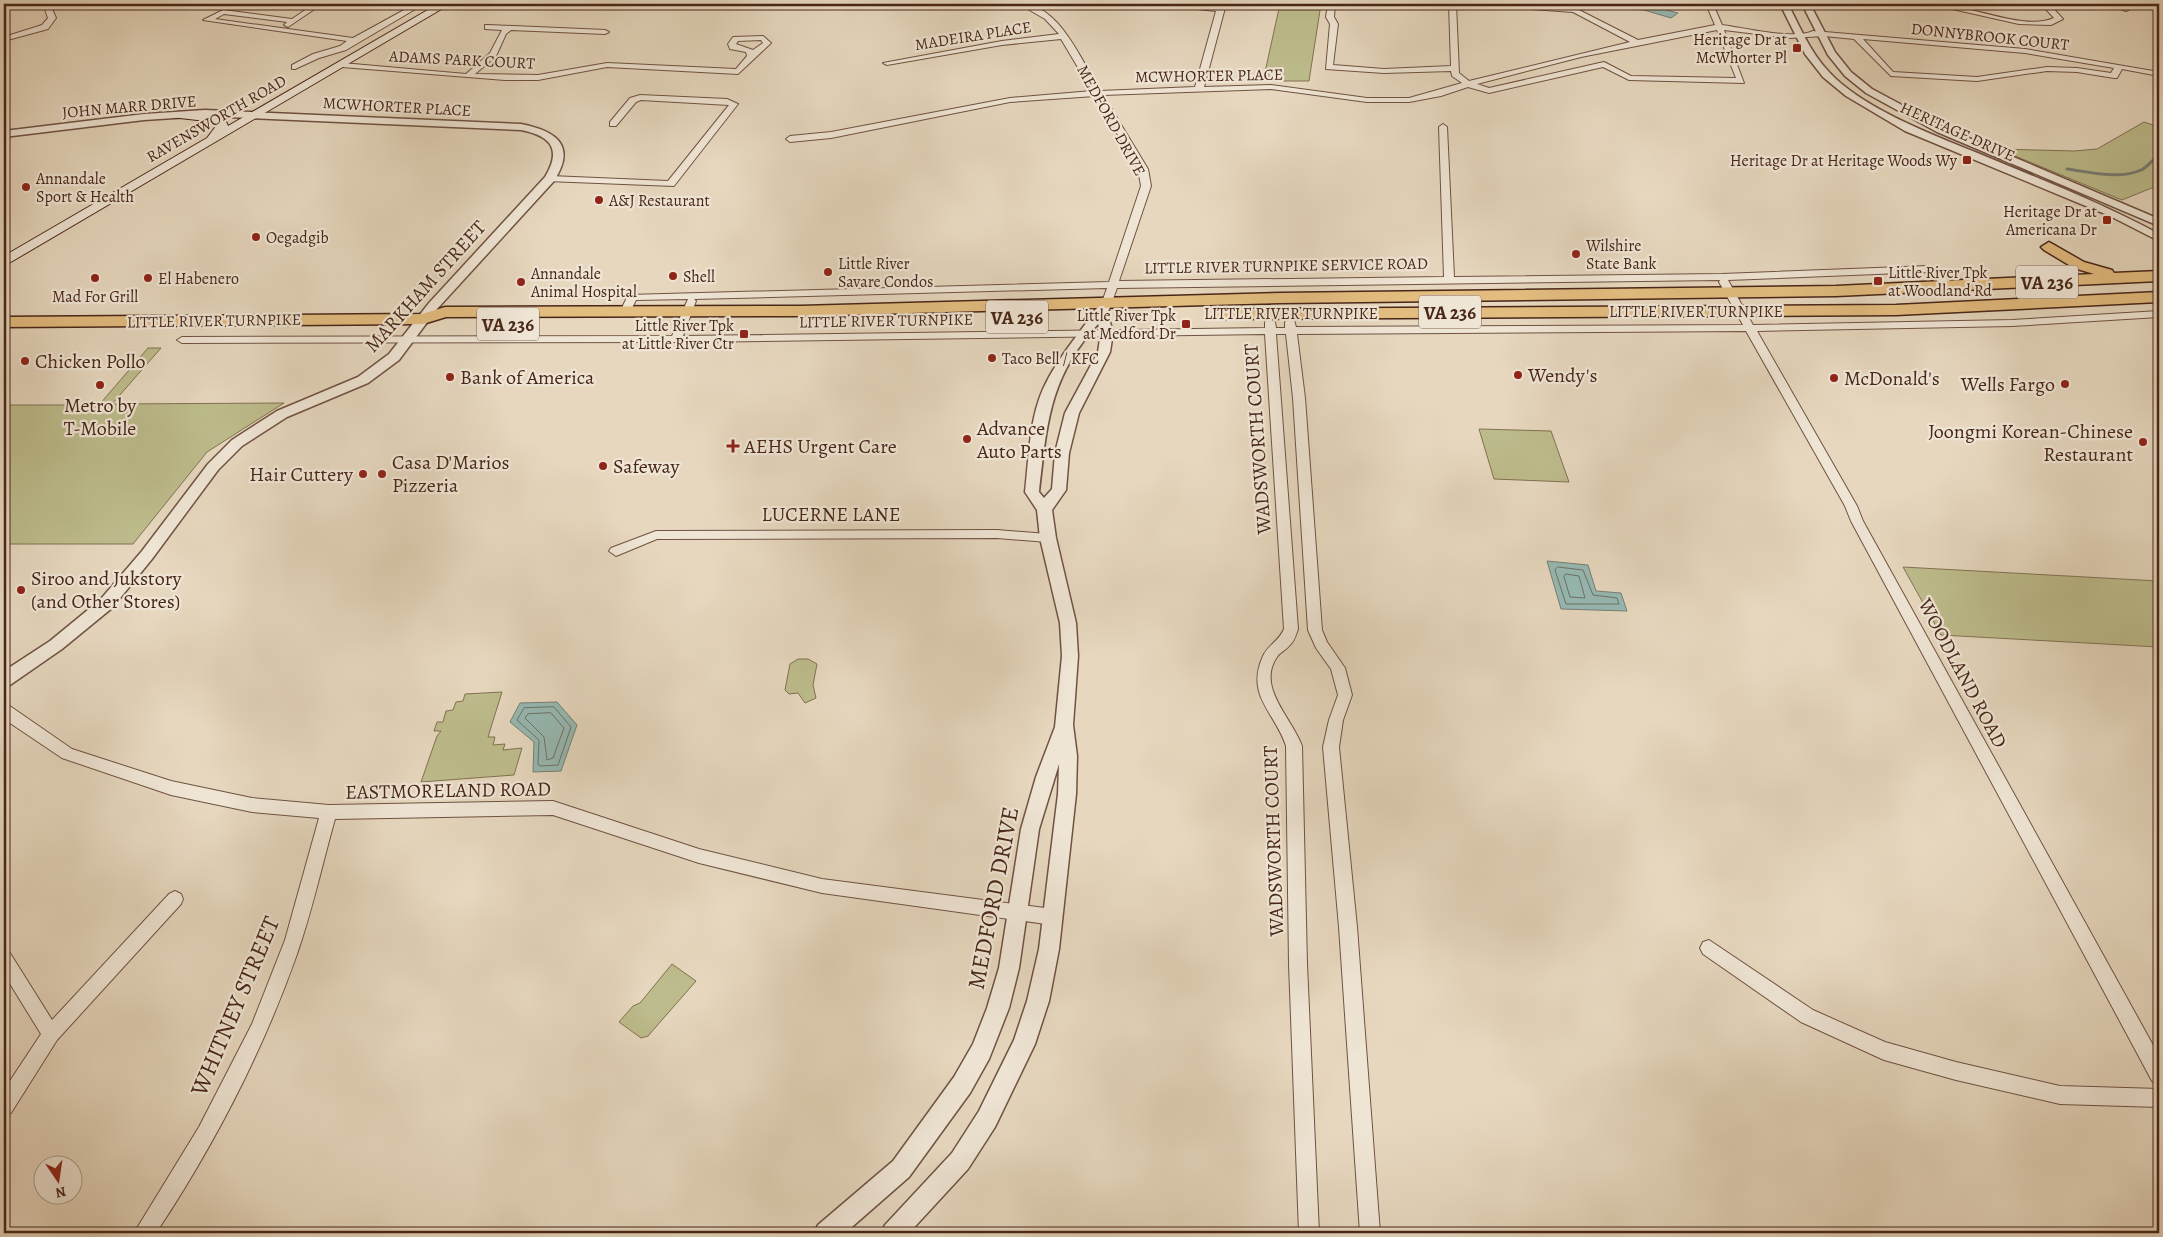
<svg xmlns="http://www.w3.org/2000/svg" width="2163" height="1237" viewBox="0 0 2163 1237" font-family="Alegreya,serif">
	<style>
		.green { fill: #bdbc8c; stroke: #827152 }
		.water { fill: #96b9b3; stroke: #777e75 }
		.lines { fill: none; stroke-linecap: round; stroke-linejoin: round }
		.shore { stroke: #6f7066; stroke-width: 1 }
		.stream { stroke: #777e75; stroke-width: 3 }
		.minor-casing { stroke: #705242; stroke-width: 2 }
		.tertiary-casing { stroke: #705242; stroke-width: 3 }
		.secondary-casing { stroke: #482618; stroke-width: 2 }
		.primary-casing { stroke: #482618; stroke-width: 3 }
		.minor { fill: #efe5d5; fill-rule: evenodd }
		.tertiary { fill: #efe5d5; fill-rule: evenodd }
		.secondary { fill: #efe5d5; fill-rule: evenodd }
		.primary { fill: #e3bc7f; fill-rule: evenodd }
		.poi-dot { fill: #8f2418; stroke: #efe5d5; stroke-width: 2 }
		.labels { text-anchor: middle; stroke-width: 4.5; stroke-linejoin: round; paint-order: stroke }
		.far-street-label { font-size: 16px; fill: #482618; stroke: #efe5d5 }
		.far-poi-label { font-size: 16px; fill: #482618; stroke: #efe5d5; text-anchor: start }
		.shield { fill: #efe5d5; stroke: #7a5f51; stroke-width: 1 }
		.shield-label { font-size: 19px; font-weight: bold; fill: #482618 }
		.street-label { font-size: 20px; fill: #482618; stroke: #efe5d5 }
		.poi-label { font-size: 20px; fill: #482618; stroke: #efe5d5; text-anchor: start }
		.near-street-label { font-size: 24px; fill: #482618; stroke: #efe5d5 }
	</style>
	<rect width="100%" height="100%" fill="#e6d7be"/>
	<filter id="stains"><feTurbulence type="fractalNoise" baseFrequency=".004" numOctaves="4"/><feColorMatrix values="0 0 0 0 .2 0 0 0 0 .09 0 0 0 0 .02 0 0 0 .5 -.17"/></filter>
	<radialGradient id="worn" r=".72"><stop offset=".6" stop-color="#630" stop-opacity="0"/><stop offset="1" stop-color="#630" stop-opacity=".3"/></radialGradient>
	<!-- green -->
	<path class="green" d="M1280,4H1321L1309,81H1263Z
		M2144,122L2159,127V185L2122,200L1998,149L2074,151L2097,149Z
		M148,348H161L112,404L284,403L207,452L133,544H4V405H99Z
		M1479,429L1551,431L1569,482L1494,479Z
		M1903,567L2158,581L2159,647L1941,635Z
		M798,659H808L817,664L813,685L816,698L805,703L798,693L789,694L785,690L790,664Z
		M502,692L488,737H495L493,745L505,744L503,750L522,748L514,775L421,782L437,736L441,731H434L437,722H443L446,711L453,710L456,702L463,701L465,694Z
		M672,964L696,981L648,1036L641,1038L619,1022L633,1006L640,1003Z"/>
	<!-- water -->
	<path class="water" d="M1627,4L1652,6L1678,13L1671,18L1644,10L1629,9Z
		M1547,561L1588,565L1596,591L1621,593L1627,611L1561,609Z
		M557,702L577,725L561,771L533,772L534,742L510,722L520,703Z"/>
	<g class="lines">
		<!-- shore -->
		<path class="shore" d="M1558,567L1583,570L1593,595L1617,598L1619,604H1566L1555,570Z
			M1566,574L1579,576L1585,598L1570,597L1564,577Z
			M554,707L571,727L558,765L540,766L538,764L539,740L517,720L524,708Z
			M551,713L564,728L553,758L547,760L544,737L525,718L528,714Z"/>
		<!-- stream -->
		<path class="stream" d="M2067,169C2090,172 2119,180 2141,170C2148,167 2153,159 2159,155"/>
		<!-- minor casing -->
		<g class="minor-casing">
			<path id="minor" d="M14,4H28L4,10V6Z
				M43,4H50L56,18L48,29L4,41V37L42,25L48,18Z
				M314,4H322L288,27L284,25L287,22L224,14L215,19L353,38L415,4H424L346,50L319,58L295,69H292V65L313,54L340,46L347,41L203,20L223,10L292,19Z
				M1019,4C1058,1 1083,63 1100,91L1195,87L1216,11L1169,6L1166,4L1218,7L1219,4H1226L1204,87L1271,85L1367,98H1409L1462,83L1452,76L1451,71L1384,73L1326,69L1330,24L1326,17L1328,4H1335L1334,17L1338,24L1333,65L1384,69L1451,66L1449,4H1456L1459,73L1469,81L1630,42L1573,12L1487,6L1484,4L1575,8L1638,40L1715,25L1706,4H1713L1722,25C1745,28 1794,40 1813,31L2025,49L2159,72V76L2122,69L2117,78H2114L2077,72L2047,71L1977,81L1891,76L1854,39L1824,36L1790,38L1724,30L1744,83L1629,80L1603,67L1489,93L1468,87L1441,96L1409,102H1367L1271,89L1103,95L1148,169L1151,186L1119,281L1444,277L1439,127L1443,124L1447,127L1454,277L1722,274L1928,266L1956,285V289H1948L1926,272L1728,280L1753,325L2012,320L2159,311V317L2012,326L1757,331L1857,506L1863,521L2159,1056V1083L2152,1081L1851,521L1845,506L1746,331L1297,334L1305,398L1322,630L1327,642L1345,668L1352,695L1343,720L1339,747L1357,927L1380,1233H1360L1339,927L1323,747L1329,720L1338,695L1331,669L1316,648L1308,630L1293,398L1286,334H1276L1298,629C1296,635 1294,642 1289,646C1286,650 1280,652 1277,657C1256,687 1292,718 1302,746L1307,964L1319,1233H1299L1289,964L1286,746C1275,712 1245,696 1263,656C1268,645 1279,641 1284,629L1265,334L692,342L182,343L177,340L182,337L672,336L688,299L636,300L629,314H621L620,312L628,295L1109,282L1141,186L1138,169L1095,96L1010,102L831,138L790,142L786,139L790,136L831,132L1010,98L1092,91L1061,39L1002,45L887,65L883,63L1002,41L1059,34L1045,19ZM1717,30L1736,78L1631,76L1604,62L1489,88L1477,84L1581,57ZM1863,39L2025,53L2114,68L2111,73L2077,68L2047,67L1977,77L1893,72ZM1720,280L1719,282L1743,325L1296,327L1294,320L1290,319L1285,322V328H1276L1275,322L1270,319L1265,322V328L683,336L696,301L694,299L1107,288L1102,302L1107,305L1112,302L1117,288Z
				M1930,4C1965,2 2023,32 2054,18L2043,6L2045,4H2051V6L2063,19L2051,25L2019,24Z
				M2106,4H2117L2130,9L2126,11Z
				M488,25L605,30L609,32L605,34L511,30L506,34L496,56L475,74L538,75L607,63L736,69L747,56L746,52L730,49L728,44L733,37L763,36L771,43L738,74L607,67L538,80H505L342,67L338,65L342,63L466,74L490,53L502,30L485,29V25ZM761,40L763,43L753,50L736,44L738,41Z
				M640,95L727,99L738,104L674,186L547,181V177L550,176L668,181L729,105L641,100L636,102L616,126H610V122L630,98Z
				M997,530L1048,534L1054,538L1048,542L997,538L657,539L616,556L609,551L611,548L656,531Z
				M4,702L72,749L171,781L252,798L329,805L553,801L699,849L822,879L1053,909L1059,912L1061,917L1059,922L1053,925L822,893L699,863L553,815L335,819C322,865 312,912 296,957C261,1055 213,1147 156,1233H134L199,1127L252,1024L285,940L319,818L252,812L171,795L62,758L4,719Z
				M175,891L181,894L183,899L181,904L57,1040L11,1113L4,1115V1090L41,1034L4,974V951L10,953L52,1020L169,894Z
				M1709,940L1813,1010L1885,1042L1956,1062L2060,1086L2159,1089V1107L2060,1104L1956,1080L1884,1060L1801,1022L1703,954L1700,948L1703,942Z"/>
		</g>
		<!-- tertiary casing -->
		<g class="tertiary-casing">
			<path id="tertiary" d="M1780,4H1788C1800,27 1810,52 1829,72C1861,107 1930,134 1975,152C2037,178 2100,202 2159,234V241L2110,216L1905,131L1846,96L1823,77L1805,54Z
				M1802,4H1810L1835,52L1851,72L1872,89L1945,128L2159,219V226L1937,132L1866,93L1845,76L1828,55Z
				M205,110L521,124C556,131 577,145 554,181L437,309L399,360L368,383L287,417L242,446L218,470L152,559L112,608L62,649L10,685L4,687V671L50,641L100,600L142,551L208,464L232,440L277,411L358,377L389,354L429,303L545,177C562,149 551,136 521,130L205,116L144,120L4,137V131L144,114Z
				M1107,298L1113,302L1107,313L1113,332L1110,352L1079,413L1069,453L1066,490L1052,510L1056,538L1076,623L1078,656L1073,725L1077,756L1076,794L1059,949L1049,1001L1035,1044L995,1127L968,1169L909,1233H881L885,1225L952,1153L979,1111L1014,1040L1027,1001L1039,949L1058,794L1059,764L1039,829L1019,968L1009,1008L989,1059L970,1093L909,1177L845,1233H814L818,1225L893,1161L954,1077L973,1044L987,1008L999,968L1021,829L1036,777L1055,727L1062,656L1060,623L1040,538L1037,510L1025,492C1029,458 1029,421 1043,389C1058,356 1083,330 1103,299ZM1098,324L1101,332L1098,352L1065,413L1055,453L1052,489L1044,498L1039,492C1047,424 1049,377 1098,324Z"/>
		</g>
		<!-- secondary casing -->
		<g class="secondary-casing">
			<path id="secondary" d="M438,4H450L4,266V256L207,138L216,126L215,122L171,117V113L220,116L224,117L228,126Z"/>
		</g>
		<!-- primary casing -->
		<g class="primary-casing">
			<path id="primary" d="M2049,242L2084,262L2112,270L2114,273L2159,271V281L1836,296L1281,303L800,316L446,317L423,324L4,327V317L422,314L445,307L800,306L1281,293L1836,286L2094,274L2074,268L2044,250L2041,247Z
				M2159,292V302L1896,315L1222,319L1214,314L1222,309L1896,305Z"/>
		</g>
		<!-- minor -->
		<use href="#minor" class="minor"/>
		<!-- tertiary -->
		<use href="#tertiary" class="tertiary"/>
		<!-- secondary -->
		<use href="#secondary" class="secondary"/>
		<!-- primary -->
		<use href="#primary" class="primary"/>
	</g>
	<!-- markers -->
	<g class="poi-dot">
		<rect x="1792" y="43" width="10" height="10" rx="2.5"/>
		<rect x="1962" y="155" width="10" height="10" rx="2.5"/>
		<circle cx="26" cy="187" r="5"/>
		<circle cx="599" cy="200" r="5"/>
		<rect x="2102" y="215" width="10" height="10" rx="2.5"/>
		<circle cx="256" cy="237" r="5"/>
		<circle cx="1576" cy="254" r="5"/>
		<circle cx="828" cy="272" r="5"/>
		<circle cx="673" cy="276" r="5"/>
		<circle cx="95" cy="278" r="5"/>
		<circle cx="148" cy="278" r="5"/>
		<rect x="1873" y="276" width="10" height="10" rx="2.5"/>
		<circle cx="521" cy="282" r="5"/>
		<rect x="1181" y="319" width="10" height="10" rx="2.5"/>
		<rect x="739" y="329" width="10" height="10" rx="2.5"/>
		<circle cx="992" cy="358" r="5"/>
		<circle cx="25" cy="361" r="5"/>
		<circle cx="1518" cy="375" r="5"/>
		<circle cx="450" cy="377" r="5"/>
		<circle cx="1834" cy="378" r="5"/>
		<circle cx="2065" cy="384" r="5"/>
		<circle cx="100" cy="385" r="5"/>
		<circle cx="967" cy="439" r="5"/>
		<circle cx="2143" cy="442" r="5"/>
		<path d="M730.5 438.5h5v5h5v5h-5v5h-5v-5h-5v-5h5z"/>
		<circle cx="603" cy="466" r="5"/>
		<circle cx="363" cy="474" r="5"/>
		<circle cx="382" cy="474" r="5"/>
		<circle cx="21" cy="590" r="5"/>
	</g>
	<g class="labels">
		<!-- far-street labels -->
		<g class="far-street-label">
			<text transform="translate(973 35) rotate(-9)" y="6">MADEIRA PLACE</text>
			<text transform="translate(1990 36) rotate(6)" y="6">DONNYBROOK COURT</text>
			<text transform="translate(462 59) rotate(3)" y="6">ADAMS PARK COURT</text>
			<text transform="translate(1209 75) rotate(-1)" y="6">MCWHORTER PLACE</text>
			<text transform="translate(129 106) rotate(-5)" y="6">JOHN MARR DRIVE</text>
			<text transform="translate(397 106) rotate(3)" y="6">MCWHORTER PLACE</text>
			<text transform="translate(216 118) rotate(-30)" y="6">RAVENSWORTH ROAD</text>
			<text transform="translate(1112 120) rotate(61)" y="6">MEDFORD DRIVE</text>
			<text transform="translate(1958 131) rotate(24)" y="6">HERITAGE DRIVE</text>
			<text transform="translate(1286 265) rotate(-1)" y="6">LITTLE RIVER TURNPIKE SERVICE ROAD</text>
			<text x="1696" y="317">LITTLE RIVER TURNPIKE</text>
			<text x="1291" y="319">LITTLE RIVER TURNPIKE</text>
			<text transform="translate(214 320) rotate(-1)" y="6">LITTLE RIVER TURNPIKE</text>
			<text transform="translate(886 320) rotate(-1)" y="6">LITTLE RIVER TURNPIKE</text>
		</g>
		<!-- far-poi labels -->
		<g class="far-poi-label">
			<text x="1787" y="45" text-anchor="end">Heritage Dr at<tspan x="1787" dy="18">McWhorter Pl</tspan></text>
			<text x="1957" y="166" text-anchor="end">Heritage Dr at Heritage Woods Wy</text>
			<text x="36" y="184">Annandale<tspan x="36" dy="18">Sport &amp; Health</tspan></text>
			<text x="609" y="206">A&amp;J Restaurant</text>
			<text x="2097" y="217" text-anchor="end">Heritage Dr at<tspan x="2097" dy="18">Americana Dr</tspan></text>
			<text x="266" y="243">Oegadgib</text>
			<text x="1586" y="251">Wilshire<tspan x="1586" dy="18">State Bank</tspan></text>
			<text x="838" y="269">Little River<tspan x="838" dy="18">Savare Condos</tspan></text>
			<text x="1888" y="278">Little River Tpk<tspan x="1888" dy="18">at Woodland Rd</tspan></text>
			<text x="531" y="279">Annandale<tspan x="531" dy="18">Animal Hospital</tspan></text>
			<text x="683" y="282">Shell</text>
			<text x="158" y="284">El Habenero</text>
			<text x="95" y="302" text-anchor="middle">Mad For Grill</text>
			<text x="1176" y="321" text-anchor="end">Little River Tpk<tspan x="1176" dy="18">at Medford Dr</tspan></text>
			<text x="734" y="331" text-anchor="end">Little River Tpk<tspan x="734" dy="18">at Little River Ctr</tspan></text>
			<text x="1002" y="364">Taco Bell / KFC</text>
		</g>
		<!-- shield labels -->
		<g class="shield">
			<rect x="2016" y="265.5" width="62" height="33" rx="4"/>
			<rect x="1419" y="295.5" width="62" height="33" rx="4"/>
			<rect x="986" y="300.5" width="62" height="33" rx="4"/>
			<rect x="477" y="307.5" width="62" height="33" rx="4"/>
		</g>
		<g class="shield-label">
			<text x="2047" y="289">VA 236</text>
			<text x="1450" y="319">VA 236</text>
			<text x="1017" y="324">VA 236</text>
			<text x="508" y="331">VA 236</text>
		</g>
		<!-- street labels -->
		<g class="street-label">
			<text transform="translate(425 286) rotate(-48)" y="7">MARKHAM STREET</text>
			<text transform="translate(1257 439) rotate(-94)" y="7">WADSWORTH COURT</text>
			<text x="831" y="521">LUCERNE LANE</text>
			<text transform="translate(1963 673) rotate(62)" y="7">WOODLAND ROAD</text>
			<text transform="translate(448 790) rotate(-1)" y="7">EASTMORELAND ROAD</text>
			<text transform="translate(1273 841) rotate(-92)" y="7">WADSWORTH COURT</text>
		</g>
		<!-- poi labels -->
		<g class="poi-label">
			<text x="35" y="368">Chicken Pollo</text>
			<text x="1528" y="382">Wendy's</text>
			<text x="460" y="384">Bank of America</text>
			<text x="1844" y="385">McDonald's</text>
			<text x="2055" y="391" text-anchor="end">Wells Fargo</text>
			<text x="100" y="412" text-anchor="middle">Metro by<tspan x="100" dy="23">T-Mobile</tspan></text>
			<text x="977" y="435">Advance<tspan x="977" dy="23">Auto Parts</tspan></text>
			<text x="2133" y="438" text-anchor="end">Joongmi Korean-Chinese<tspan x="2133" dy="23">Restaurant</tspan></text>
			<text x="744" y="453">AEHS Urgent Care</text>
			<text x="392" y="469">Casa D'Marios<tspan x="392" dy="23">Pizzeria</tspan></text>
			<text x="613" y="473">Safeway</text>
			<text x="353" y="481" text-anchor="end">Hair Cuttery</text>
			<text x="31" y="585">Siroo and Jukstory<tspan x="31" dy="23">(and Other Stores)</tspan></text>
		</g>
		<!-- near-street labels -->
		<g class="near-street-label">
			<text transform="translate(993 898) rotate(-79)" y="8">MEDFORD DRIVE</text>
			<text transform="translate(235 1006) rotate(-67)" y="8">WHITNEY STREET</text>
		</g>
	</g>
	<!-- margin -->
	<rect width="2163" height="1237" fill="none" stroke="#e6d7be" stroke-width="20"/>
	<rect x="5" y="5" width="2153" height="1227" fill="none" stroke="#482618" stroke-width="2.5"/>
	<rect x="10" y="10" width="2143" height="1217" fill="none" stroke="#482618"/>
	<!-- north arrow -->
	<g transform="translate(58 1180) rotate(167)"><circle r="24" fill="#efe5d5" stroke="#ac9989"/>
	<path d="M0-4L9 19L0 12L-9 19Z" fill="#8f2418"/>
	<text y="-8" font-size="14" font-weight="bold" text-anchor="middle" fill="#482618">N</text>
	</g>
	<rect width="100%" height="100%" filter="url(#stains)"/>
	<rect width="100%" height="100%" fill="url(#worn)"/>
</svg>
